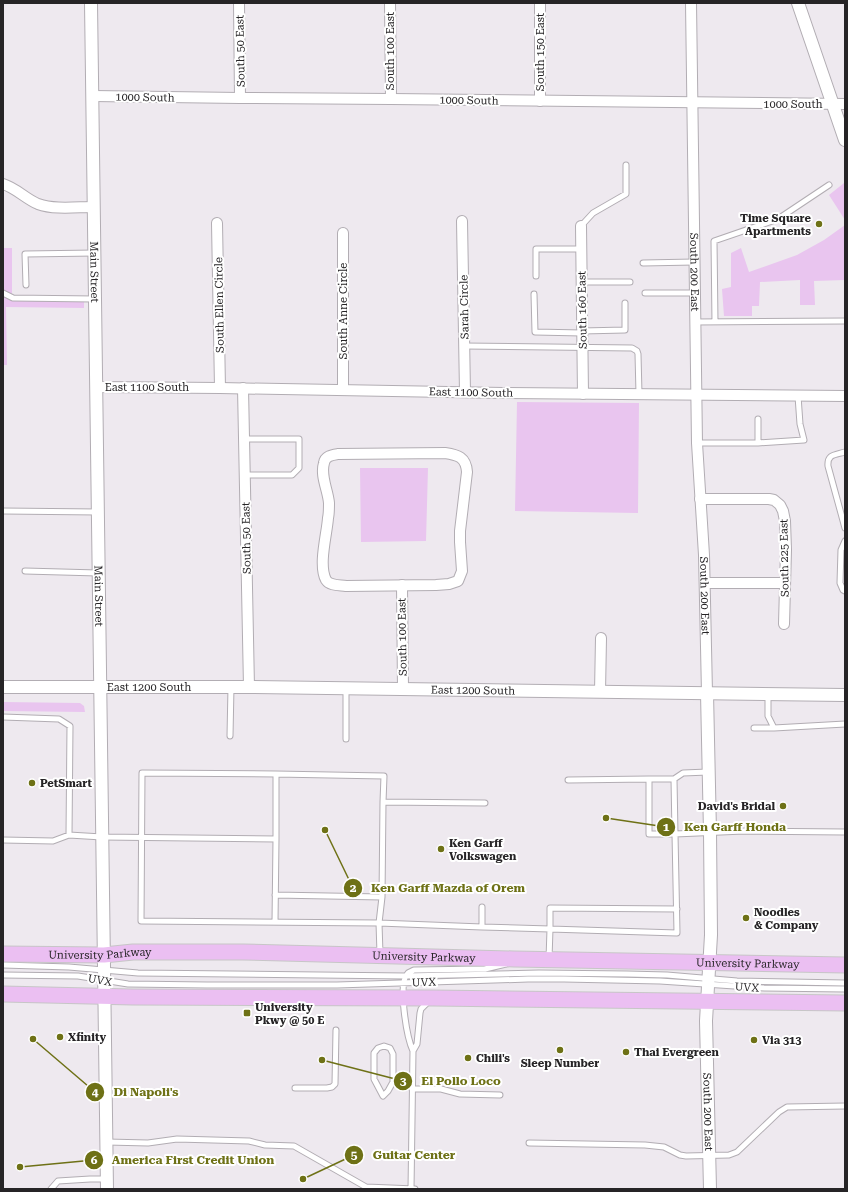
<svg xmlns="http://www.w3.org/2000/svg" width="848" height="1192" viewBox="0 0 848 1192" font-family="'Roboto Serif',serif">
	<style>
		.green { fill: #e9c5ef }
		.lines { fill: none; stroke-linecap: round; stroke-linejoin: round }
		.service-casing { stroke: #b2adb3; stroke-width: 7 }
		.minor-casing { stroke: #b2adb3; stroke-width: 12 }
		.tertiary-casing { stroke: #b2adb3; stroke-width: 14 }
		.primary-casing { stroke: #c7c6c7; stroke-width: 17 }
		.service { stroke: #fff; stroke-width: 5 }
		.minor { stroke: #fff; stroke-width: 10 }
		.tertiary { stroke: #fff; stroke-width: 12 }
		.primary { stroke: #ebbff2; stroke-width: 15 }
		.poi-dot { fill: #6e7116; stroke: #fff; stroke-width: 1.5 }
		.labels { text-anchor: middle; stroke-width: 4; stroke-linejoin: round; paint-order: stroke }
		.street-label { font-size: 11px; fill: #262426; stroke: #fff }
		.poi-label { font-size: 11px; font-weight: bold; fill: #262426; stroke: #fff; text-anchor: start }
		.leader { fill: none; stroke: #6e7116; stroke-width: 1.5 }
		.callout-dot { fill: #6e7116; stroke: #fff; stroke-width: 1.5 }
		.mark-label { font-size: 12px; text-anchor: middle; font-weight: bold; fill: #fff }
		.callout-label { font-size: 12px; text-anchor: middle; font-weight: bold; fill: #6e7116; stroke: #fff; stroke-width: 4; stroke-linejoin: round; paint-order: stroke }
	</style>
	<rect width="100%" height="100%" fill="#eee9ef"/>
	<!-- green -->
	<path class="green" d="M844,183L845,184V220L829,195Z
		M845,225V280L814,281L815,305H800V280L760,282L759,306H752V316H724L722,289L731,287V253L741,248L749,272L797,255L824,240Z
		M3,248H12V295L84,296V308L6,307L7,365H3Z
		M517,402L639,403L638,513L515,511Z
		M360,468H428L426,541L361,542Z
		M3,702L80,703L84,706L85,712L3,711Z"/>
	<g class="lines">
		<!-- service casing -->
		<g class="service-casing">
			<path id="service" d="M581,226L593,213L626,194V165
				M643,263L694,262
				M536,276V249H581
				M581,282H630
				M26,285L25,254L95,253
				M3,293L13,298L94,299
				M645,293H694
				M534,294L535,332L582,333
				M695,322L845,321
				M715,322L714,241L778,219L829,185
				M582,331L625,330V303
				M464,346L632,348L637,351L638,354L639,394
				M758,419V443
				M244,439H299V468L292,475H245
				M697,443H758L804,440L800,424L798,396
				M845,452C835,455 827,454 828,466L845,528
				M3,511L98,512
				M845,541L841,550L840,583L843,590L845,591
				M25,571L98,573
				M768,694V716L774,728L845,724
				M3,717L59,719L70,726L69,835
				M754,728H774
				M230,736L231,687
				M346,739V689
				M276,774L142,773L141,921L379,923L380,954
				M674,779L683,773L708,772
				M568,780L649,779
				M3,840L53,841L69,835L102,837L276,839V774L384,776L383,802
				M275,895L382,897
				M482,907V927L379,923L382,897L383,802L485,803
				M275,922L276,839
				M482,927L550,929V908L677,909
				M549,959L550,929L677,933L675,834H649V779H674L675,834L744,831L845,832
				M3,965L69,967L138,973L406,976L539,973L627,974L667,975L737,981L845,983
				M3,975L78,976L128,984L207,985H337L528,979H564L660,981L764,988L845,989
				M384,1046L390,1048L393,1054V1082L388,1091L383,1096L374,1079V1053L378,1048Z
				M413,1051L417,1044L420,1013L421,1009L428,1002
				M295,1088H327L332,1087L335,1084L336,1030
				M412,1089H441L460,1094L500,1095
				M107,1142L148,1143L177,1139L249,1141L265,1145L294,1146L366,1187L415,1189
				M529,1143L645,1145L664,1147L680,1155L686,1156L729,1155L737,1152L779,1112L787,1107L845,1106
				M51,1189L58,1181L90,1179H106
				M411,1189L413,1051C407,1038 397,983 408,973C410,972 412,971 414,970L485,969L506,964"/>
		</g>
		<!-- minor casing -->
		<g class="minor-casing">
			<g id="minor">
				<path d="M239,3L240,98"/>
				<path d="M390,3L391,99"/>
				<path d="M540,3V101"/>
				<path id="s1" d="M691,3L697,443L704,555L707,693"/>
				<path d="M93,96L240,98L391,99L845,104"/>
				<path d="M3,184C16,188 26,199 38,204C55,210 76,207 94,207"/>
				<path d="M462,221L465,392"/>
				<path d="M217,223L220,388"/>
				<path d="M581,226L583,394"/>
				<path d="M343,233V390"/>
				<path d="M97,387L220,388L503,393L845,396"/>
				<path d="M243,388L249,687"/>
				<path d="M445,453C458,455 466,457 467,472L460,531V542L462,571L458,581L449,584L436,585L346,586C340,585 330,586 326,580C318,565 327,534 328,518C329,514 329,508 329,503C328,490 320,476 324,463C325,456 332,455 338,454Z"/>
				<path d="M700,499H769L774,500L780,505L783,511L785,521L786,550L784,624"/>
				<path d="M705,583H785"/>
				<path d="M402,585L403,690"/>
				<path d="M600,692L601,638"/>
			</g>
		</g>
		<!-- tertiary casing -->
		<g class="tertiary-casing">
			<g id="tertiary">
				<path id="s2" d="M91,3L107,1189"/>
				<path d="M798,3L845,140"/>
				<path id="s3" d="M3,687H249L845,695"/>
				<path id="s4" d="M707,693L710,832L711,935L706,1021L710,1189"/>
			</g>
		</g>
		<!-- primary casing -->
		<g class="primary-casing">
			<g id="primary">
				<path id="s5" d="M3,954L104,955L133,952H243L514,959L845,965"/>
				<path d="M3,994L133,997L433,998L845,1003"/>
			</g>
		</g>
		<!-- service -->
		<use href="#service" class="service"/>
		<!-- minor -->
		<use href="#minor" class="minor"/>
		<!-- tertiary -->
		<use href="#tertiary" class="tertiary"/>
		<!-- primary -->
		<use href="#primary" class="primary"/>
	</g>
	<!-- markers -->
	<g class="poi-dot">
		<circle cx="819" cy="224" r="4"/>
		<circle cx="32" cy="783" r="4"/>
		<circle cx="783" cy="806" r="4"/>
		<circle cx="441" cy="849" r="4"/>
		<circle cx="746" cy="918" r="4"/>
		<rect x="243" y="1009" width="8" height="8" rx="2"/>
		<circle cx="60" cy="1037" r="4"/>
		<circle cx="754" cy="1040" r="4"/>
		<circle cx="560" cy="1050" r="4"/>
		<circle cx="626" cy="1052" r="4"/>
		<circle cx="468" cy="1058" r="4"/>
	</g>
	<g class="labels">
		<!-- street labels -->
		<g class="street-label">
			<text transform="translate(240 51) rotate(-91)" y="4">South 50 East</text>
			<text transform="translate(390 51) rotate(-90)" y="4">South 100 East</text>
			<text transform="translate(540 52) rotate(-90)" y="4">South 150 East</text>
			<text transform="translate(145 97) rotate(1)" y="4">1000 South</text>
			<text transform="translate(469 100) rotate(1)" y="4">1000 South</text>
			<text x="793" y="108">1000 South</text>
			<text dy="4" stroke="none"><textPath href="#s2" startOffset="269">Main Street</textPath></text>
			<text dy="4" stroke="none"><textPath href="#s1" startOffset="269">South 200 East</textPath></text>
			<text transform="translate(219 305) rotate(-91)" y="4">South Ellen Circle</text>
			<text transform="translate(464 307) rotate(-91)" y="4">Sarah Circle</text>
			<text transform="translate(582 310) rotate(-91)" y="4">South 160 East</text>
			<text transform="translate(343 311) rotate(-90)" y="4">South Anne Circle</text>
			<text x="147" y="391">East 1100 South</text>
			<text transform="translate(471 392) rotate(1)" y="4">East 1100 South</text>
			<text transform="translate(246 538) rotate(-91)" y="4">South 50 East</text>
			<text transform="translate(784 558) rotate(-91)" y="4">South 225 East</text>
			<text dy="4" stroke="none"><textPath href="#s2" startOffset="593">Main Street</textPath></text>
			<text dy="4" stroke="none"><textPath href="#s1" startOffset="593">South 200 East</textPath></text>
			<text transform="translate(402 637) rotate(-91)" y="4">South 100 East</text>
			<text dy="4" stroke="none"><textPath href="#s3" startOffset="146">East 1200 South</textPath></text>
			<text dy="4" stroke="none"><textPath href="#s3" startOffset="470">East 1200 South</textPath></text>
			<text dy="4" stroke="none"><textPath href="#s5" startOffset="97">University Parkway</textPath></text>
			<text dy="4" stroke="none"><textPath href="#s5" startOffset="421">University Parkway</textPath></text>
			<text dy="4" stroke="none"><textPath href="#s5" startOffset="745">University Parkway</textPath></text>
			<text transform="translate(100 980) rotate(10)" y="4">UVX</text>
			<text transform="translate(424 982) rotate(-2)" y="4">UVX</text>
			<text transform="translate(747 987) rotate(3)" y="4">UVX</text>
			<text dy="4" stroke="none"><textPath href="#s4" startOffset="419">South 200 East</textPath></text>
		</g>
		<!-- poi labels -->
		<g class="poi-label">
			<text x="811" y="222" text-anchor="end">Time Square<tspan x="811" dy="13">Apartments</tspan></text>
			<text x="40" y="787">PetSmart</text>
			<text x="775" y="810" text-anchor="end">David's Bridal</text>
			<text x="449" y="847">Ken Garff<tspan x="449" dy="13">Volkswagen</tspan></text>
			<text x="754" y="916">Noodles<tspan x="754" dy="13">&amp; Company</tspan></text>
			<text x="255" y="1011">University<tspan x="255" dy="13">Pkwy @ 50 E</tspan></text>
			<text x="68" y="1041">Xfinity</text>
			<text x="762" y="1044">Via 313</text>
			<text x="634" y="1056">Thai Evergreen</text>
			<text x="476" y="1062">Chili's</text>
			<text x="560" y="1067" text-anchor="middle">Sleep Number</text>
		</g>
	</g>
	<!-- callouts -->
	<path class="leader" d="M606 818L666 827M325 830L353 888M322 1060L403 1081M33 1039L95 1092M303 1179L354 1155M20 1167L94 1160"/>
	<g class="callout-dot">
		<circle cx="606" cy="818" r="4"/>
		<circle cx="325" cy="830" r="4"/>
		<circle cx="322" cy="1060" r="4"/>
		<circle cx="33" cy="1039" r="4"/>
		<circle cx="303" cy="1179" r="4"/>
		<circle cx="20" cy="1167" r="4"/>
		<circle cx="666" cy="827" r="10"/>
		<circle cx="353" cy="888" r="10"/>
		<circle cx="403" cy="1081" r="10"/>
		<circle cx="95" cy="1092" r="10"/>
		<circle cx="354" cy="1155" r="10"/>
		<circle cx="94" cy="1160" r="10"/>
	</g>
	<g class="mark-label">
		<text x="666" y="831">1</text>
		<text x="353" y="892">2</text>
		<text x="403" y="1085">3</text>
		<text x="95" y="1096">4</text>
		<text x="354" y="1159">5</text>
		<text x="94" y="1164">6</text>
	</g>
	<g class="callout-label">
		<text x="735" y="831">Ken Garff Honda</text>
		<text x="448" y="892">Ken Garff Mazda of Orem</text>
		<text x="461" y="1085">El Pollo Loco</text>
		<text x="146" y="1096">Di Napoli's</text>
		<text x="414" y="1159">Guitar Center</text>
		<text x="193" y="1164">America First Credit Union</text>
	</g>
	<!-- border -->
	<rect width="848" height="1192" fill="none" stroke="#262426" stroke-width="8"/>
</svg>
